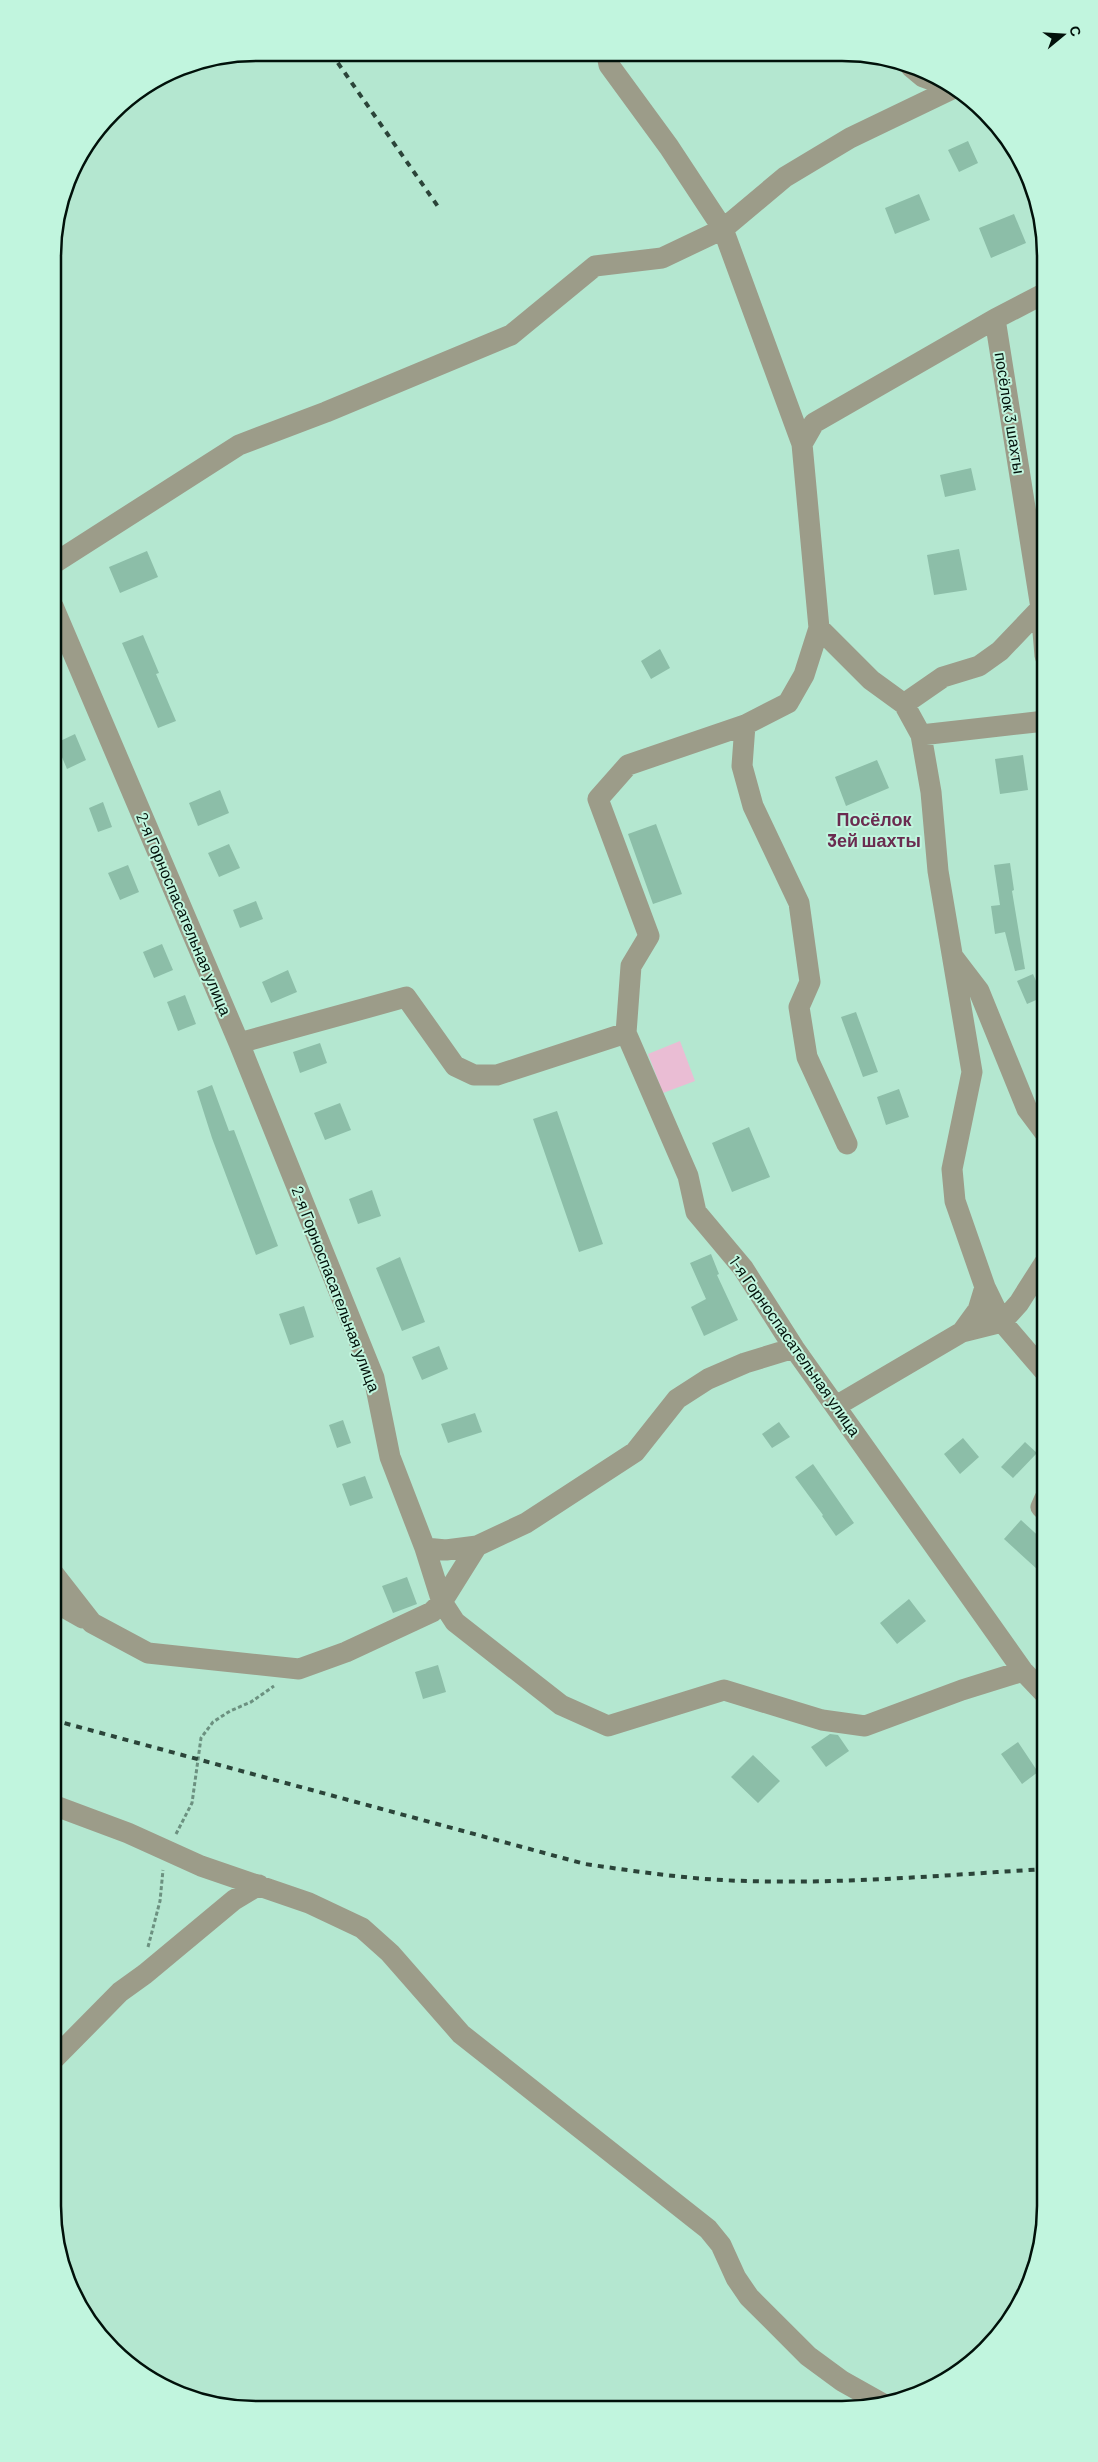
<svg xmlns="http://www.w3.org/2000/svg" width="1098" height="2462" viewBox="0 0 1098 2462" font-family="Barlow,sans-serif">
	<style>
		.green { fill: #eabdd4 }
		.building { fill: #8cbea8 }
		.lines { fill: none; stroke-linecap: round; stroke-linejoin: round }
		.path { stroke: #6c9180; stroke-width: 3; stroke-dasharray: 4 2.5; stroke-linecap: butt }
		.minor { stroke: #9c9c89; stroke-width: 21 }
		.rail { stroke: #2b4439; stroke-width: 4; stroke-dasharray: 6 6; stroke-linecap: butt }
		.labels { text-anchor: middle; stroke-width: 4; stroke-linejoin: round; paint-order: stroke }
		.street-label { font-size: 16px; fill: #01110a; stroke: #c1f5de }
		.neighbourhood-label { font-size: 18px; font-weight: bold; fill: #6a2c50; stroke: #c1f5de }
		.rim { fill: none; stroke: #01110a; stroke-width: 2.5 }
	</style>
	<rect width="100%" height="100%" fill="#b4e7d0"/>
	<!-- green -->
	<path class="green" d="M680,1041L695,1081L663,1093L648,1054Z"/>
	<!-- building -->
	<path class="building" d="M968,141L978,163L959,172L948,150Z
		M919,194L930,220L895,234L885,208Z
		M1014,214L1026,243L991,258L979,228Z
		M971,468L976,490L945,497L940,475Z
		M959,549L967,590L934,595L927,555Z
		M147,551L158,577L120,593L109,567Z
		M143,635L159,673L156,674L176,721L158,728L122,643Z
		M660,649L670,668L651,679L641,661Z
		M75,734L86,760L67,769L56,743Z
		M1023,755L1028,790L1000,794L995,759Z
		M877,760L889,788L846,806L835,777Z
		M220,790L229,813L198,826L189,803Z
		M103,802L112,827L98,832L89,808Z
		M656,824L682,894L653,904L628,834Z
		M229,844L240,868L219,877L208,853Z
		M1010,863L1014,890L1012,891L1025,969L1015,971L1005,932L995,934L991,906L1000,905L994,865Z
		M128,865L139,892L120,900L108,873Z
		M256,901L263,919L240,928L233,910Z
		M162,944L173,970L154,978L143,952Z
		M288,970L297,992L271,1003L262,982Z
		M1033,974L1043,997L1027,1004L1017,981Z
		M185,995L196,1024L178,1031L167,1002Z
		M856,1012L878,1072L863,1077L841,1017Z
		M320,1043L327,1063L300,1073L293,1052Z
		M212,1085L229,1131L234,1130L278,1246L256,1255L212,1138L197,1091Z
		M899,1089L909,1117L886,1125L877,1097Z
		M340,1103L351,1130L325,1140L314,1113Z
		M557,1111L603,1244L579,1252L533,1119Z
		M749,1127L770,1177L732,1192L712,1143Z
		M372,1190L381,1216L358,1224L349,1199Z
		M711,1254L719,1274L717,1275L738,1320L704,1336L691,1307L706,1299L690,1263Z
		M400,1257L425,1322L402,1331L376,1268Z
		M304,1306L314,1337L290,1345L279,1314Z
		M439,1346L448,1369L422,1380L412,1357Z
		M475,1413L482,1432L448,1443L441,1424Z
		M343,1420L351,1443L337,1448L329,1425Z
		M779,1422L790,1437L772,1448L762,1434Z
		M963,1438L979,1457L960,1474L944,1454Z
		M1025,1442L1037,1453L1013,1478L1001,1467Z
		M813,1464L854,1523L836,1536L822,1516L823,1515L795,1477Z
		M365,1476L373,1498L350,1506L342,1484Z
		M1021,1520L1045,1542V1563L1038,1570L1004,1539Z
		M407,1577L417,1604L393,1613L382,1586Z
		M909,1599L926,1621L897,1644L880,1623Z
		M438,1665L446,1692L423,1699L415,1672Z
		M830,1734L838,1735L849,1751L826,1767L811,1747Z
		M1018,1742L1038,1772L1022,1784L1001,1754Z
		M753,1755L780,1781L758,1803L731,1777Z"/>
	<g class="lines">
		<!-- path -->
		<path class="path" d="M176,1834L192,1803L201,1738L213,1722L230,1711L251,1702L274,1686
			M148,1947L160,1901L163,1870"/>
		<!-- minor -->
		<path class="minor" d="M607,55L609,65L669,147L723,229L802,444L819,628L804,675L788,703L745,725L628,765L598,799L649,936L631,966L626,1033L688,1176L696,1212L743,1268L794,1348L1023,1671L1045,1694
			M911,67L923,77L953,88
			M995,319L1041,608L1045,656
			M802,444L814,423L995,319L1045,293
			M53,564L239,445L326,412L511,335L595,266L662,258L723,229L785,177L850,138L954,88
			M819,628L871,680L904,704L921,735L931,792L938,871L972,1072L952,1169L955,1201L985,1287L1002,1322L1045,1372
			M904,704L943,677L979,666L1000,651L1041,608
			M745,725L742,766L753,806L799,903L810,982L799,1007L807,1057L847,1144
			M921,735L1045,721
			M953,957L979,991L1027,1109L1045,1133
			M239,1043L406,997L455,1066L474,1075H497L626,1033
			M962,1332L1002,1322L1019,1303L1045,1262
			M794,1348L745,1363L708,1379L677,1399L635,1452L526,1523L477,1546L442,1602L455,1622L561,1705L608,1726L724,1690L822,1720L865,1726L962,1690L1023,1671
			M836,1406L962,1332L978,1310L985,1287
			M1045,1511L1041,1507L1045,1498
			M425,1548L446,1550L477,1546
			M53,1573L92,1623L148,1653L299,1669L346,1652L432,1612L442,1602L425,1548L390,1457L374,1378L239,1043L53,606
			M53,1601L83,1618
			M53,1805L128,1833L201,1866L309,1903L362,1928L390,1953L461,2034L708,2229L721,2245L736,2278L749,2297L808,2356L842,2381L883,2404
			M53,2060L120,1992L145,1974L234,1900L259,1885"/>
		<!-- rail -->
		<path class="rail" d="M331,53L439,208
			M53,1720L585,1864C640,1872 693,1880 748,1881C847,1884 946,1875 1045,1869"/>
	</g>
	<g class="labels">
		<!-- street labels -->
		<g class="street-label">
			<text transform="translate(1010 413) rotate(81)" y="6">посёлок 3 шахты</text>
			<text transform="translate(184 914) rotate(67)" y="6">2-я Горноспасательная улица</text>
			<text transform="translate(336 1289) rotate(69)" y="6">2-я Горноспасательная улица</text>
			<text transform="translate(795 1346) rotate(55)" y="6">1-я Горноспасательная улица</text>
		</g>
		<!-- neighbourhood labels -->
		<g class="neighbourhood-label">
			<text x="874" y="826">Посёлок<tspan x="874" dy="21">3ей шахты</tspan></text>
		</g>
	</g>
	<!-- crop -->
	<path d="M0 0H1098V2462H0ZM256 61H842A195 195 0 0 1 1037 256V2206A195 195 0 0 1 842 2401H256A195 195 0 0 1 61 2206V256A195 195 0 0 1 256 61Z" fill="#c1f5de" fill-rule="evenodd"/>
	<path class="rim" d="M256 61H842A195 195 0 0 1 1037 256V2206A195 195 0 0 1 842 2401H256A195 195 0 0 1 61 2206V256A195 195 0 0 1 256 61Z"/>
	<!-- north arrow -->
	<g transform="translate(1063 35) rotate(72)" stroke="#c1f5de" stroke-width="4" paint-order="stroke">
	<path d="M0-4L9 19L0 12L-9 19Z" fill="#01110a"/>
	<text y="-8" font-size="14" font-weight="bold" text-anchor="middle" fill="#01110a">С</text>
	</g>
</svg>
